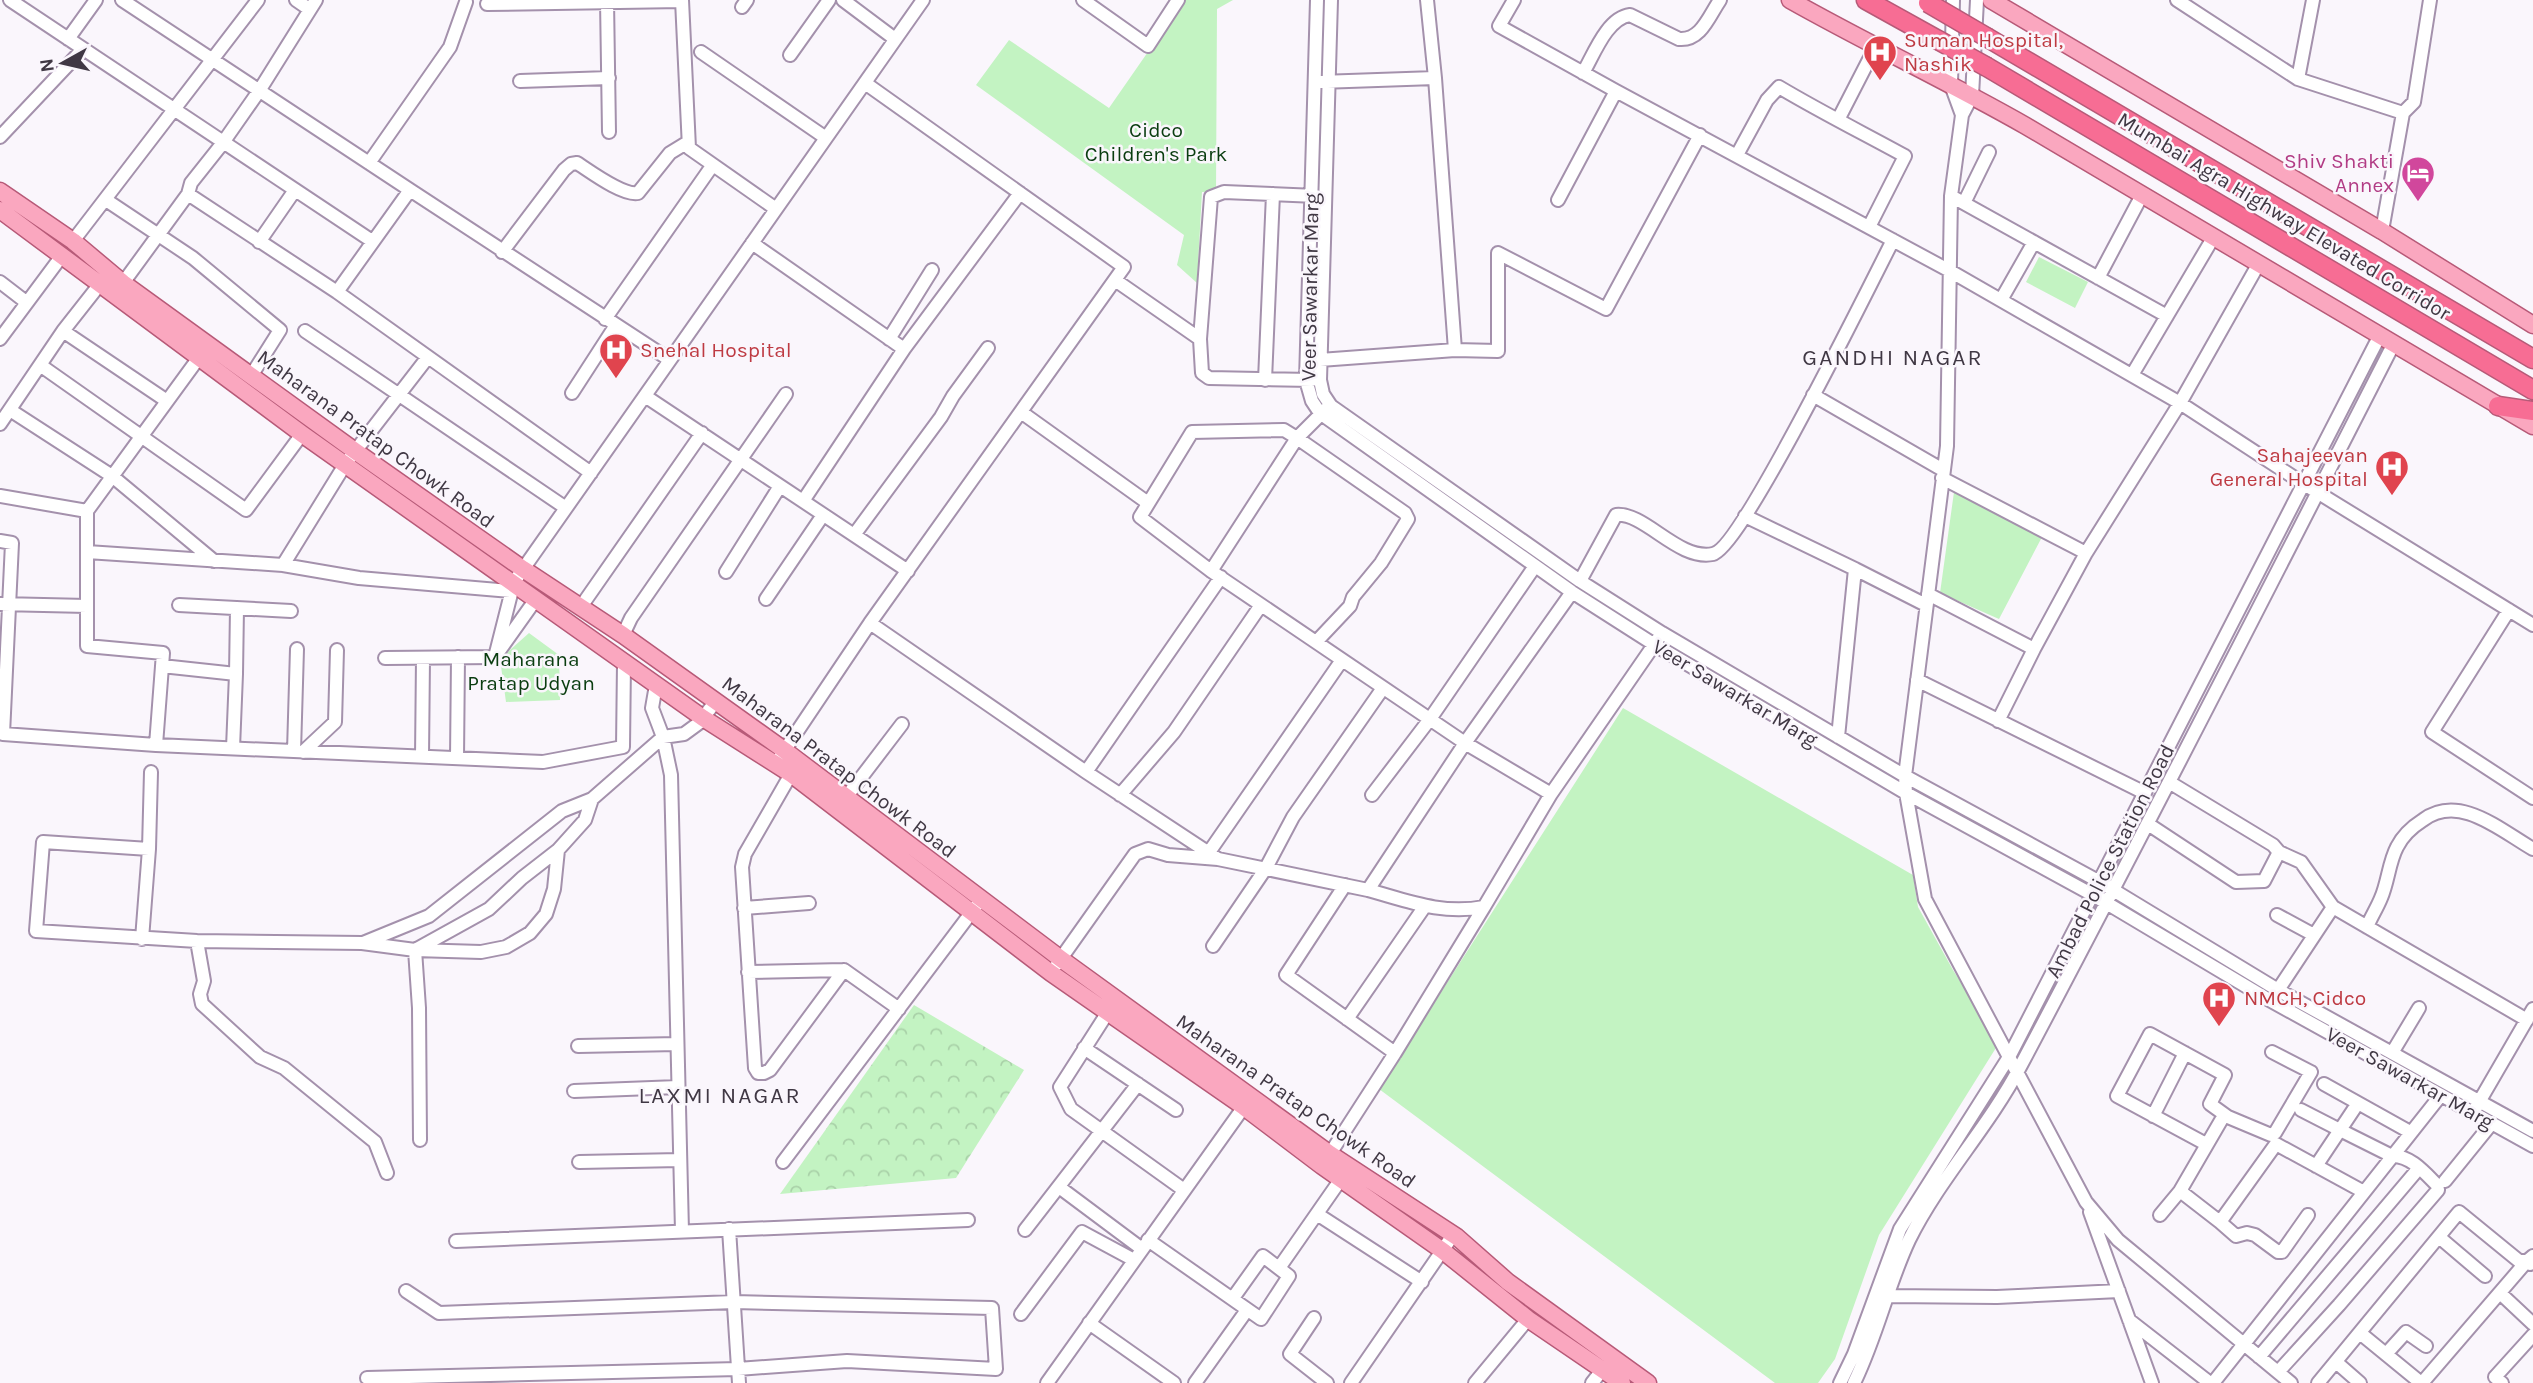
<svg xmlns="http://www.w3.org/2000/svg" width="2533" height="1383" viewBox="0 0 2533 1383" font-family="Karla,sans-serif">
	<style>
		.green { fill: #c3f3c2 }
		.forest { fill: url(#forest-crowns) }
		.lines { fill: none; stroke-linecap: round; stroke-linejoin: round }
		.minor-casing { stroke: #a491ac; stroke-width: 16 }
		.major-casing { stroke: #b75a78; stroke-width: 19 }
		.highway-casing { stroke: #b75a78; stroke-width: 21 }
		.minor { stroke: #fff; stroke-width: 12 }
		.major { stroke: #faa7bf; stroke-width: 16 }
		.highway { stroke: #f76d94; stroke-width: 18 }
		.highway-bridge-casing { stroke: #b75a78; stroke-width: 21; stroke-linecap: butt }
		.highway-bridge { stroke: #f76d94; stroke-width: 18 }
		.labels { text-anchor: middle; stroke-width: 5; stroke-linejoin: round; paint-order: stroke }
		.health-label { font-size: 21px; fill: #be3a42; stroke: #faf6fc; text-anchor: start }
		.park-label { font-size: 21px; fill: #0a3d10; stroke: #faf6fc }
		.hotel-label { font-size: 21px; fill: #b23c85; stroke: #faf6fc; text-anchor: end }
		.street-label { font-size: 21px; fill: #403844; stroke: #faf6fc }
		.neighbourhood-label { font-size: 23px; letter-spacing: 2px; fill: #403844; stroke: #faf6fc }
	</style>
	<defs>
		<pattern id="forest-crowns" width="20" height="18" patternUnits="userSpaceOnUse" patternTransform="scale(1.75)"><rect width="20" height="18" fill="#c3f3c2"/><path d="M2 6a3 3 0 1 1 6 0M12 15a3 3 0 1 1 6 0" fill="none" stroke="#a9d1a8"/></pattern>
	</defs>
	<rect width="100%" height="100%" fill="#faf6fc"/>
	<!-- green -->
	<path class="green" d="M1184,0H1233L1217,9L1216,193L1202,192L1197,283L1177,265L1184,235L976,85L1009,40L1109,108Z
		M2039,257L2088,282L2075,308L2026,282Z
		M1954,492L2042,537L1999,619L1940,593Z
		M529,633L559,655L560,700L506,702L500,659Z
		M1623,708L1913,875L1918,907L1953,970L1999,1043L1879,1235L1835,1359L1818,1383H1775L1379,1089Z"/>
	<!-- forest -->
	<path class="forest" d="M914,1005L1024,1070L956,1178L780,1194Z"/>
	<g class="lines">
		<!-- minor casing -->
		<g class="minor-casing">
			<path id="minor" d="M10,0L372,241
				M122,0L410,190
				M296,0L309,9
				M607,0L609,132
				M682,0L689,148L776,209
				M843,0L895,39
				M1083,0L1148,46L1178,0
				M1317,0L1306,380L1312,401L1320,413L1572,592L1655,645L1906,793L2093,895L2264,997L2533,1146
				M1331,0L1320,380L1323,394L1331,406L1580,581L1662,633L1905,776L2100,882L2278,990L2533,1131
				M1514,0L1499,26L1616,91L1950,271L2180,403L2304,484L2533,625
				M1953,0L1951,85L1962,115
				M1977,0L1972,96L1962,115L1951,196L1947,446L1905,776L1906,793L1925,899L2086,1202L2118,1240L2291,1383
				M2177,0L2298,79L2403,113L2382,231
				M487,4L682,1
				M742,7L747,0
				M68,39L96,0
				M701,52L826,138
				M790,55L829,0
				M1583,73C1594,54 1607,18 1630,15L1679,39C1701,41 1709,16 1720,0
				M2298,79L2313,0
				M520,81L609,78
				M1320,82L1435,78
				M2403,113L2414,102L2430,0
				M1839,118L1875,48
				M0,137L83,49
				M1737,155L1767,100L1779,87C1821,112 1863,133 1905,156L1869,227
				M369,163L450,47L466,2
				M188,194L337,292
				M1951,196L2167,316
				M106,200L193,258L280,330L251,376
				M1558,200L1616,91
				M1964,203L1989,152
				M73,241L258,0
				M259,242L295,190
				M752,243L904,349L803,501
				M502,252L564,170L571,164L577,163C591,172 623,196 638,193L670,153L688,142
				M2098,278L2142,195
				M1115,280L1200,339
				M0,282L26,302
				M123,283L188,194L191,183L222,144L259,91L316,0
				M2001,300L2034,242
				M605,319L712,166
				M63,331L167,401
				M305,331L566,508
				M0,339L61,257
				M889,339L932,270
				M904,349L1020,193
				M1455,350L1498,351V253L1606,309L1700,135
				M428,357L346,463L283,565L359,578L511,591
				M1320,360L1455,350L1435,78L1427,0
				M40,365L246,510L302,434
				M2132,375L2213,238
				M1265,380L1273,194
				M1312,380L1209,378L1202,373L1200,339L1211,197L1224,192L1316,196
				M572,393L616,325
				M1813,395L1943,470
				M645,396L908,571
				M1327,408L1297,438L1284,430L1192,432L1140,517L1211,571L1465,743L1551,794L1658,639
				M10,410L112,476L214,561
				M1021,412L1148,503
				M0,424L63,331L100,284
				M591,473L337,292L410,190L670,360
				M1942,478L2086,553L2034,649
				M0,496L87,511
				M1745,516L1855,569L1838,737
				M854,535L941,417L953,396L988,348
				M0,541L12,543L3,734L156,745L543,762L623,747L624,663
				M87,552L283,565
				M2086,553L2180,403L2258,265
				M1855,569L1926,605
				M1211,571L1297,438L1405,513L1408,519L1381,563L1353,597L1350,606L1316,642
				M726,572L780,486
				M1580,581L1616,515C1645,512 1678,561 1713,554C1741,548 1872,281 1893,240
				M1928,594L2034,649L1998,721
				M766,599L823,515
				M0,604L87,606
				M179,605L291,611
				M580,608L702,433
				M2509,610L2432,732L2533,798
				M870,623L1086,772L1218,859
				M623,635L631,618L786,394
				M499,651L536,599
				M495,657L514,582L923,0
				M385,658L495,657
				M162,666L236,674L233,748
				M236,674L237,608
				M1917,680L2145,793
				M656,685L652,708L663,737L671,775L682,1231
				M156,745L163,653L87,646V511L203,352
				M294,751L297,649
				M303,752L335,722L337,650
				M422,757L423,658
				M457,758L458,657
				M776,763L870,623L1124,267L865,83
				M1086,772L1221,577
				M791,774L745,854L742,867L755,1068L758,1073H764L770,1070L844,970
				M2169,782L2273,845L2279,852L2301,862L2333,907
				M1120,795L1174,732L1261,605
				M1372,795L1430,719L1535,566
				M847,796L902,724
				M2148,824L2236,882L2264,881L2279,852
				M149,849L43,842L36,931L197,941L362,943L415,950L481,952L506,947L530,933L546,914L554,889L558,850L585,820L592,799L663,737L684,734L699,723L716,701
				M1205,858L1342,660
				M1345,885L1286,975L1395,1053
				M1368,890C1408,901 1442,915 1484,907L1551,794
				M744,908L809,903
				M2277,915L2314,935
				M2367,927C2371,917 2377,908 2381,898C2388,882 2389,862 2397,847C2403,835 2412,827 2423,820C2459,793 2500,830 2533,849
				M142,939L149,849L151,772
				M197,941L204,981L200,994L202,1004L260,1057L284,1068L375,1142L387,1173
				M363,943L429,916L562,811L592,799
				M1213,946L1266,868L1293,817L1383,688
				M1057,964L1135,854L1148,849L1168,855L1218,859L1368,890L1465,743L1572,592
				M748,972L844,970L899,1009
				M2278,990L2333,907L2527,1020
				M1108,1012L1060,1087L1071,1109L1184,1190
				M1347,1019L1425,906
				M578,1046L677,1044
				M1084,1048L1176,1110
				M2392,1053L2419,1008
				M2324,1084L2410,1132
				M574,1091L678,1087
				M2475,1109L2533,1009
				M2301,1110L2340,1130L2316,1166
				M2153,1116L2185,1053
				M420,1140L419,1008L415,950L489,909L522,878L558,850
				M2206,1144L2117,1096L2150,1034L2225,1075L2210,1104L2228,1117
				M1326,1160L1395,1053L1484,907
				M579,1162L680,1160
				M783,1162L977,905
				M2445,1181L2492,1123
				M1059,1187L1142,1249
				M2180,1191L2223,1117H2228L2271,1135L2275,1133L2311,1072L2272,1052
				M2090,1212L2152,1383
				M1317,1214L1422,1282
				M2160,1215L2180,1191L2220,1222
				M2308,1215L2282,1252H2278L2255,1235L2247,1233L2236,1236L2220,1222L2276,1144L2364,1192
				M729,1229L739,1383
				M1025,1230L1138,1084
				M2439,1237L2485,1276
				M1148,1240L1261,1319L1289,1276L1263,1256L1233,1298
				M456,1241L968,1220
				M1279,1268L1341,1179
				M2500,1293L2533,1324
				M1888,1296L1997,1297L2119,1291
				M1021,1314L1082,1232L1134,1260
				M1314,1318L1290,1354L1327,1383
				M2129,1320L2210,1383
				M1089,1323L1174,1383
				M2360,1333L2421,1383
				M2386,1354L2406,1332L2426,1346
				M2259,1357L2419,1168
				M2336,1362L2360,1383
				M2278,1372L2339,1305L2438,1190L2437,1185C2425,1173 2410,1155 2392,1156L2340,1130L2358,1103
				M367,1378L738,1369L847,1361L996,1369L992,1308L734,1302L439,1313L406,1291
				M1047,1383L1248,1101
				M1195,1383L1247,1310
				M1351,1383L1453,1235
				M1475,1383L1528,1319
				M1592,1383L1603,1369
				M1840,1383L1854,1354L1900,1229L2009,1057L2379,337
				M1854,1383C1877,1336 1887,1287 1909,1240C1939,1179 1988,1128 2020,1067C2147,828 2270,586 2393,345
				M2213,1383L2441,1095
				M2318,1383L2459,1212L2519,1261H2527L2533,1256
				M2422,1383L2527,1261L2530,1264
				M2502,1383L2495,1377L2533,1335"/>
		</g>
		<!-- major casing -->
		<g class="major-casing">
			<path id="major" d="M1790,0C1868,44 1949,82 2026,126L2533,426
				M1991,0L2382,231L2533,325
				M0,191L73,241L123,283L355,451L523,569L623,635L784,750L1061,959L1330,1154L1457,1237L1508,1282L1648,1383
				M0,210L302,434L703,718L791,774L1051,973L1244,1107L1322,1166L1443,1251L1528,1319L1622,1383"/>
		</g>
		<!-- highway casing -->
		<g class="highway-casing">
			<path id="highway" d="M1866,0L1938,40
				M1988,38L2533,359
				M1987,67L2533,390
				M2498,406L2533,411"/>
		</g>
		<!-- minor -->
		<use href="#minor" class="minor"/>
		<!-- major -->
		<use href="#major" class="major"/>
		<!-- highway -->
		<use href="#highway" class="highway"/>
		<!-- highway-bridge casing -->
		<g class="highway-bridge-casing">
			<path id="highway-bridge" d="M1928,3L1988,38
				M1938,40L1987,67"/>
		</g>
		<!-- highway-bridge -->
		<use href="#highway-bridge" class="highway-bridge"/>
	</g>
	<!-- icons -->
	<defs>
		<g id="hospital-pin" transform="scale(1.75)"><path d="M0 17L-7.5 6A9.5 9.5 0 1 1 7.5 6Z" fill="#e0444e" stroke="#faf6fc"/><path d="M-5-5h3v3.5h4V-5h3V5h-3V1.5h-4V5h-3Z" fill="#fff"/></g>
		<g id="hotel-pin" transform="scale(1.75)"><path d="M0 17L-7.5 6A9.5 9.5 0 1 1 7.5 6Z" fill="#d1479c" stroke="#faf6fc"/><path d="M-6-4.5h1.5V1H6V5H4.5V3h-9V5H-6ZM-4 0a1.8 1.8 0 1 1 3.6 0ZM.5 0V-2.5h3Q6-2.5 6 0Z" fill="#fff"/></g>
	</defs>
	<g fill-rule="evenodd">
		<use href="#hospital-pin" x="1880" y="52"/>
		<use href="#hotel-pin" x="2418" y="173"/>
		<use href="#hospital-pin" x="616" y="350"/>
		<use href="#hospital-pin" x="2392" y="467"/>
		<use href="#hospital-pin" x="2219" y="998"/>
	</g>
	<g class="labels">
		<!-- health labels -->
		<g class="health-label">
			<text x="1904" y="47">Suman Hospital,<tspan x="1904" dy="24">Nashik</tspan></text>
			<text x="640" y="357">Snehal Hospital</text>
			<text x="2368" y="462" text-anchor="end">Sahajeevan<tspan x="2368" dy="24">General Hospital</tspan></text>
			<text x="2244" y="1005">NMCH, Cidco</text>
		</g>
		<!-- park labels -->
		<g class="park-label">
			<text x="1156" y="137">Cidco<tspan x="1156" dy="24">Children's Park</tspan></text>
			<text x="531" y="666">Maharana<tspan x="531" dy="24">Pratap Udyan</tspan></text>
		</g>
		<!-- hotel labels -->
		<g class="hotel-label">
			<text x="2394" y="168">Shiv Shakti<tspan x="2394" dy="24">Annex</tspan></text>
		</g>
		<!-- street labels -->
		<g class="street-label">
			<text transform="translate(2284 216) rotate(31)" y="7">Mumbai Agra Highway Elevated Corridor</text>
			<text transform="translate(1310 287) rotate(-89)" y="7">Veer Sawarkar Marg</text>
			<text transform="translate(376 439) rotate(36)" y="7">Maharana Pratap Chowk Road</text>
			<text transform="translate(1735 693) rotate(31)" y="7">Veer Sawarkar Marg</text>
			<text transform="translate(839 767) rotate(37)" y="7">Maharana Pratap Chowk Road</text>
			<text transform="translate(2110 861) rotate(-63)" y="7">Ambad Police Station Road</text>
			<text transform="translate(2410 1078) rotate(29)" y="7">Veer Sawarkar Marg</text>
			<text transform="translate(1296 1101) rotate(35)" y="7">Maharana Pratap Chowk Road</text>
		</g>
		<!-- neighbourhood labels -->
		<g class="neighbourhood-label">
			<text x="1893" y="365">GANDHI NAGAR</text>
			<text x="720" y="1103">LAXMI NAGAR</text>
		</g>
	</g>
	<!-- north arrow -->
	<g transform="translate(63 63) rotate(262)" stroke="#faf6fc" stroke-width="5" paint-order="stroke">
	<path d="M0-5L12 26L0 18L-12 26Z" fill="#403844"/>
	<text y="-10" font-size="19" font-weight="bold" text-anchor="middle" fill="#403844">N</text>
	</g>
</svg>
